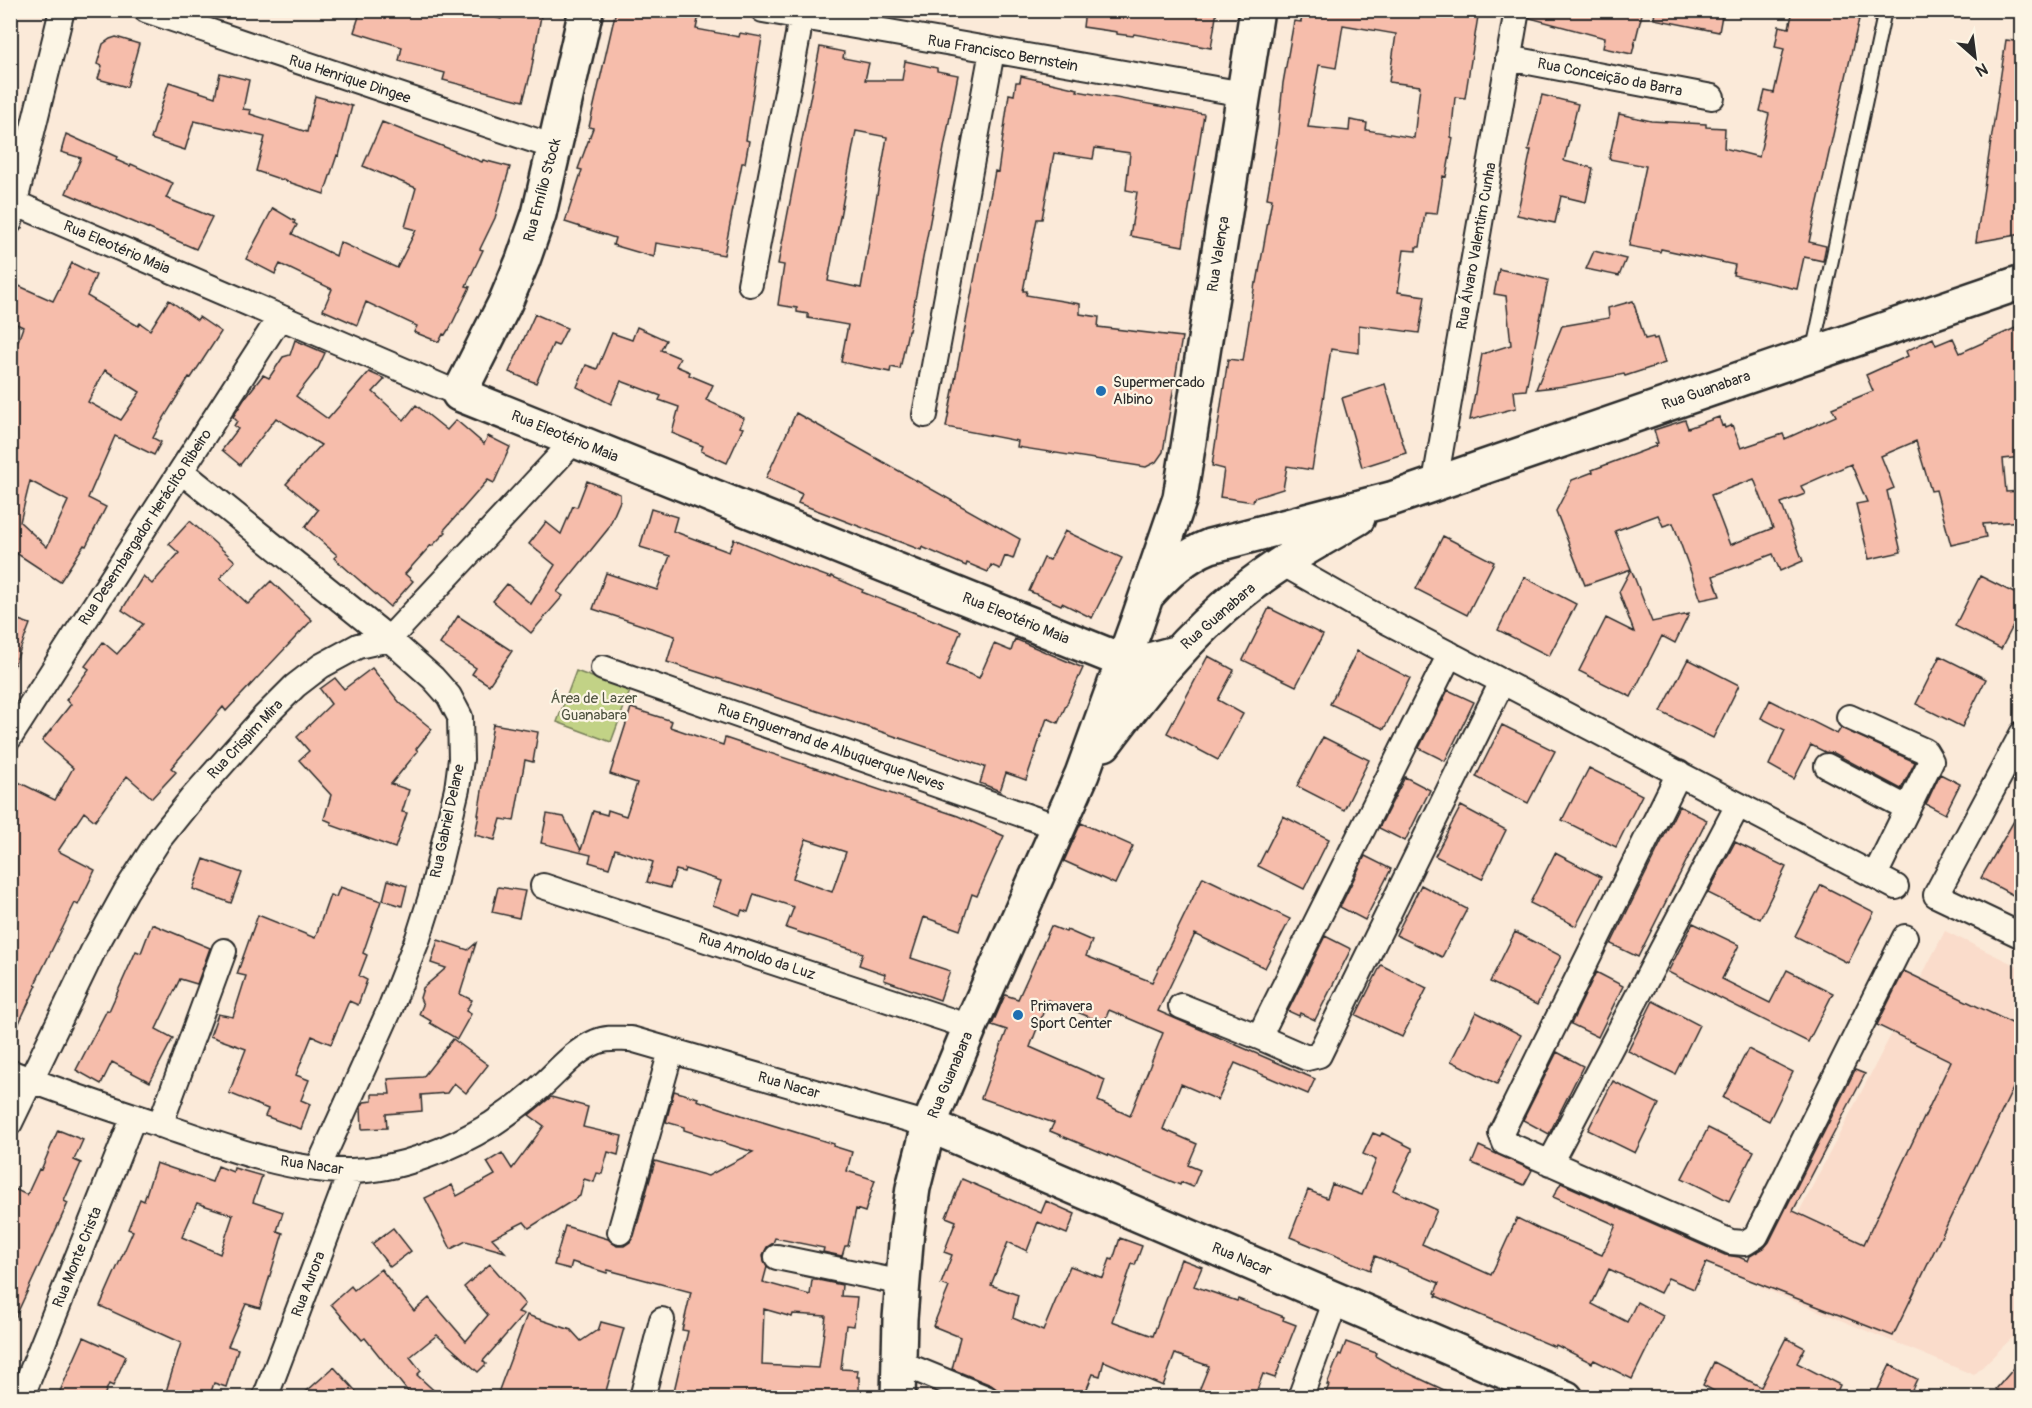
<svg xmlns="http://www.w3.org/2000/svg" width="2032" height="1408" viewBox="0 0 2032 1408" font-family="Pangolin,sans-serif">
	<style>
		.built { fill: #fadccb }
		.green { fill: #c2d286; stroke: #767e58; stroke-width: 1.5 }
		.building { fill: #f6bdab; stroke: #2b2b2b; stroke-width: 1.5; fill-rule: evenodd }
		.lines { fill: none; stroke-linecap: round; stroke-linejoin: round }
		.lane-casing { stroke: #2b2b2b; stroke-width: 16 }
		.street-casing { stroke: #2b2b2b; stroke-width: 28 }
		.secondary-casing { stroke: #2b2b2b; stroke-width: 38 }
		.lane { stroke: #fcf5e5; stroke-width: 12 }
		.street { stroke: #fcf5e5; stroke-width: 24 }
		.secondary { stroke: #fcf5e5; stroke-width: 33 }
		.poi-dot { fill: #1f6fb2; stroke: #fcf5e5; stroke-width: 2 }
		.labels { text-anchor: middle; stroke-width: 4.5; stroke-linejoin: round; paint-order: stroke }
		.street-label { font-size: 15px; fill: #2b2b2b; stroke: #fcf5e5 }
		.poi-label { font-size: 15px; fill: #2b2b2b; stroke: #fcf5e5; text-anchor: start }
		.park-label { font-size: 15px; fill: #515542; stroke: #fcf5e5 }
	</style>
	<rect width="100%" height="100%" fill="#fbead9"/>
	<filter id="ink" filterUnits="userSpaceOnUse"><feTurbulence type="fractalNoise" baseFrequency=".0167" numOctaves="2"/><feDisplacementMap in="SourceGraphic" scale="12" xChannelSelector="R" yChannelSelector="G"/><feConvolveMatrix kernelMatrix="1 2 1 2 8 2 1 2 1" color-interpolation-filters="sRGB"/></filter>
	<g filter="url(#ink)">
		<!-- built -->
		<path class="built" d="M1945,931L2021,968V1329L1974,1375L1760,1287Z"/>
		<!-- green -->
		<path class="green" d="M576,671L630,691L611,742L557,722Z"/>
		<!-- building -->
		<path class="building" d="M361,10H470L501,19L502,13L523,18L525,12L541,16L531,72L523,101L443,80L445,73L399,61L402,47L354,32Z
			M616,10H700L696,29L739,37L740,33L762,37L746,140L749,141L745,163H742L724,255L656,243L654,257L613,245L615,238L565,222L582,170L578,169L593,128L589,127Z
			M1085,10H1217L1211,48L1134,34L1133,36L1117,34V32L1083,27Z
			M1303,10H1479L1465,98L1455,97L1451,137L1453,138L1446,177L1443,176L1437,214L1425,213L1420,247H1416V251L1404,250L1398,292L1425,296L1419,333L1359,325V353L1331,349L1312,470L1287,466L1283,489L1254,498L1253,502L1220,497L1224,469L1212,466L1228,359L1243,361L1255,283H1257L1272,199L1267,198L1277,142L1283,83L1294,21L1301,22ZM1343,25L1396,34L1389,82L1420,86L1414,138L1366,130L1367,123L1350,120L1349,131L1308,127L1319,65L1336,68Z
			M1531,10H1643L1632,54L1603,48L1605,38L1530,18Z
			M1655,10H1723L1719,32L1654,19Z
			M1793,10H1861L1809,242L1826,246L1823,261L1804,257L1797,289L1733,275L1735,265L1661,249L1660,252L1629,246L1646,166L1609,159L1619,114L1651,121L1706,124V127L1725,128L1724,148L1759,157L1769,114L1760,111L1765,91L1774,93L1784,49L1775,47L1779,26L1789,28Z
			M116,37L139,44L127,87L98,79L102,66L97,64L103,44L110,39Z
			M2006,40L2022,42V234L1976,242Z
			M820,47L844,52L843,58L869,63L865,80H902L905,61L937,68V71L958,75L909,331H908L900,369L891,367L890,372L841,362L848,325L808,318V314L797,312V308L778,305L784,265L778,264ZM856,131L887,137L861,288L828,281Z
			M220,73L249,80L243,109L251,110L250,114L307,132L315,96L352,106L339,156L337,155L324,194L256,171L265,137L194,121L185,150L151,139L169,82L215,97Z
			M1021,76L1078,89L1077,91L1204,114L1183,246L1130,236L1137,192L1126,190L1130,153L1095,148L1093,159L1054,153L1042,219H1037L1023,291H1027L1026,295L1080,304V314L1099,317L1098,327L1182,337L1163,452L1156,462L1146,467L1017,447L1018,441L946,427L995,171L998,172L1009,94L1014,95L1016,82H1020Z
			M1542,95L1578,104L1564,161L1593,168L1586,202L1561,196L1555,223L1517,215L1531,150H1528Z
			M382,122L482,162L483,160L510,167L495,218L480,249L483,250L466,286L470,287L449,330H448L445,335L443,334L439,342L414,332L417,326L366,302L357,325L323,310L332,289L280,264L275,274L246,259L273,208L295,221L294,223L297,225L292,234L336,256L340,242L397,268L416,230L405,227L416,188L363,166Z
			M66,134L117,157L116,160L130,166L131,164L173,183L166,198L212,217L196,249L66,193L81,158L61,152Z
			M1594,251L1626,259L1619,276L1586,269Z
			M72,263L96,275L87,296L138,326L140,323L150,330L169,300L197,320L199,317L221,332L191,378L189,377L162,421L153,438L161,442L154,455L115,436L88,498L106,507L86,546L84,545L60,582L10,549V364L23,327L10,321V282L53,301ZM105,370L140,392L121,420L88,402ZM30,481L68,501L47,547L20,522Z
			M1499,269L1548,280L1526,390L1514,391L1516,408L1470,420L1482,354L1511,345L1506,296L1494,294Z
			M1633,301L1645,339L1653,337L1654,339L1657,338L1665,363L1625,376L1624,374L1565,386L1536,389L1562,326L1609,318L1608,308Z
			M535,314L567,328L558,346L553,344L536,383L509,372Z
			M2022,325V457L2003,459L2006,492L2022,491V521L1983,524L1986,537L1951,545L1936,490L1931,491L1916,441L1881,456L1894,488L1887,491L1901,552L1869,559L1856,504L1867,502L1851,464L1801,486L1805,494L1781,503L1803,561L1780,571L1773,554L1713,576L1720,596L1701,600L1673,523L1663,526L1658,515L1615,531L1631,569L1585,585L1556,511L1572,480L1593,472L1592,470L1656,446L1655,444L1658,443L1654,430L1685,420L1688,428L1719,417L1722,426L1724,425L1725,428L1732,425L1741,448L1783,434L1785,439L1836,416L1832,408L1873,391L1866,375L1908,356L1906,351L1933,338L1936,345L1953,338L1960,353ZM1754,479L1773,528L1730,545L1711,495Z
			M637,327L666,340L661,350L680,358L676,366L690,372L689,375L713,385L706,400L744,418L740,427L743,428L727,463L701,451L703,446L672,433L679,407L659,400L661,396L621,381L611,404L577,387L586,365L597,369L612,333L632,340Z
			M295,340L325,353L318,368L296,396L328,419L369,372L385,379L373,392L404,420L416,405L447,430L456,420L484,444L488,436L510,447L494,483L488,480L444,530L446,532L432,546L431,545L405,574L413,581L390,607L334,558L337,555L305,527L318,510L286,484L321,445L276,418L240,465L222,450L238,429L234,426L237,421L233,417L245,398L263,375L269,378L283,357L290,355Z
			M1385,384L1406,453L1362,467L1342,398Z
			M796,413L1020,539L1013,559L1005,556L1000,569L991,565L988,572L967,563L966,566L922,547L921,550L798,503L802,494L766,478Z
			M587,481L620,494V501L608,529L557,592L563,596L531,633L493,601L507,584L531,604L555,565L529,544L546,522L561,534L573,506L577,507Z
			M651,509L677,517L673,531L729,552L734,539L796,565L831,578V576L863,590L862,592L961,631L947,665L979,678L994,644L1011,651L1015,639L1083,668L1058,723L1047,718L1026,780L1006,773L1000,791L980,783L985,767L882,732L667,662L675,636L593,609L606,573L657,590L670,556L640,547Z
			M190,521L235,561L220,578L248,604L271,581L312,620L226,711L223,707L171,768L176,772L152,798L127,776L95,821L84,812L58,851L95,870L78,905L75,903L35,984L37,985L10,1042V778L55,800L73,768L42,741L71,704L66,700L89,669L85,666L103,642L117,654L143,624L122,610L143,576L152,584L179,553L169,544Z
			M1065,531L1122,558L1092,618L1062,603L1061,605L1029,591L1044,558L1050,560Z
			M1443,536L1494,562L1467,615L1416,589Z
			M1631,569L1652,622L1689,614L1675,643L1662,636L1631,697L1579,671L1606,618L1634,632L1619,592Z
			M1980,576L2022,597V609L2001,649L1955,626Z
			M1524,577L1576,604L1549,656L1498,630Z
			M1269,608L1323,635L1296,686L1243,660Z
			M458,616L512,651L489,685L472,674L476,668L440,644Z
			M10,617L30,624L12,671H10Z
			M1357,651L1410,678L1384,729L1330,704Z
			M1208,656L1234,670L1218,700L1243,714L1218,760L1167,733Z
			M1940,656L1986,679L1962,727L1916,704Z
			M1688,659L1739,685L1713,738L1661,712Z
			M372,668L400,703L432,729L416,749L418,751L391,784L409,790L402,812L407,813L395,848L331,825V822L324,819L331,795L299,760L309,751L297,737L331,704L320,689L335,678L344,689Z
			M1448,690L1474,702L1445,761L1419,748Z
			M1770,700L1837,734L1841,728L1915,762L1901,789L1834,753L1825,752L1811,745L1794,779L1769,765L1785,730L1761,718Z
			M631,708L672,721L670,727L723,745L725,738L958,816L1004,836L977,896L972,894L960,930L924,917L911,958L950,971L940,1000L884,980L885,974L859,965L863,953L786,928L794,907L754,894L748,912L742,910L740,915L713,905L721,881L685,869L684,872L676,870L670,888L647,882L653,862L615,849L609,868L589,862L591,855L541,843L547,814L564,817L581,850L593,811L607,815L608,810L626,816L637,783L610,774ZM806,839L846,852L832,892L793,878Z
			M493,724L538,732L533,762L525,760L514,821L501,819L495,840L475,835L479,815H478Z
			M1502,725L1555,751L1528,803L1476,777Z
			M1323,737L1369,760L1344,810L1297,786Z
			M1589,768L1642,795L1616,847L1562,820Z
			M1940,774L1960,784L1945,814L1926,804Z
			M1405,777L1430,790L1405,841L1379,828Z
			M1461,806L1506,830L1482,879L1435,856Z
			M1679,806L1707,820L1638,957L1611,944Z
			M2022,807V900L1981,878Z
			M1283,816L1329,839L1304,889L1258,866Z
			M1081,823L1133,846L1115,884L1064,861Z
			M1735,842L1786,867L1760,919L1708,893Z
			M1555,853L1601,877L1576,926L1530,903Z
			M1365,856L1391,869L1365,920L1340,907Z
			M204,859L242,873L231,903L193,889Z
			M1203,877L1290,919L1265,968L1195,934L1158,1011L1315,1079L1308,1094L1235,1063L1218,1100L1181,1084L1163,1129L1197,1144L1188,1165L1200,1170L1193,1187L1181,1182L1180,1185L1050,1131L1054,1123L981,1098L1007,1030L992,1025L1005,995L1018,999L1051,926L1066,932L1067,930L1092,941L1086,956L1152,982ZM1048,1000L1104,1023L1109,1010L1163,1033L1130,1116L1098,1101L1105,1080L1030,1047Z
			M388,880L407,886L402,906L383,900Z
			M1421,885L1467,909L1442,957L1396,935Z
			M1821,885L1874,912L1848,963L1795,936Z
			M340,887L381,901L363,953L367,955L359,976L367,980L358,1005L349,1001L331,1044L312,1036L296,1075L309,1080L301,1100L310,1104L301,1129L265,1116L268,1109L229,1093L246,1049L210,1036L218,1014L233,1017L246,976L237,974L258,915L315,938L330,895L336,897Z
			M498,887L525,891L519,918L492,912Z
			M1693,923L1739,945L1722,979L1770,1003L1787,970L1833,993L1808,1042L1668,972Z
			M152,924L210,948L197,984L180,979L156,1029L173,1038L150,1082L112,1062L101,1084L76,1070L107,1010L109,1011L136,951L141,953Z
			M1515,932L1561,956L1537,1005L1490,982Z
			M1325,936L1351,949L1315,1020L1300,1013L1299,1016L1288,1011Z
			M438,940L468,950L476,943L460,994L472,1000L466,1011L471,1014L457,1039L430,1023L431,1021L419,1014L423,1005L420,998L423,988L446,968L431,963Z
			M1381,965L1427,988L1402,1037L1356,1015Z
			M1904,971L2022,1028V1070L1893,1336L1706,1263L1694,1289L1668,1278L1660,1293L1609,1269L1592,1304L1627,1322L1637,1302L1663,1316L1632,1379L1594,1360L1592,1363L1556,1345L1555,1347L1436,1296L1437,1294L1435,1293L1439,1283L1375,1256L1370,1270L1290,1237L1308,1190L1327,1198L1332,1184L1362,1195L1376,1160L1363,1154L1373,1133L1380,1136L1382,1133L1412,1148V1151L1393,1190L1437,1210L1422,1244L1491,1275L1517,1218L1539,1229L1602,1255L1616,1225L1553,1197L1561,1183L1725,1255L1739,1257L1748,1261L1750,1256L1764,1248L1769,1242L1855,1070L1865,1074L1793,1211L1864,1244L1951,1061L1877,1025Z
			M1596,972L1623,986L1598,1037L1571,1024Z
			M1653,1001L1699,1025L1675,1074L1628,1051Z
			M1476,1012L1521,1035L1497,1084L1451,1061Z
			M453,1039L488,1065L466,1093L454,1083L447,1093L421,1095L422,1111L386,1114L387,1128L362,1129L361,1107L364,1102L372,1101V1094H390L388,1079L423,1077Z
			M1748,1049L1793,1072L1769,1121L1723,1098Z
			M1557,1052L1583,1066L1549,1134L1523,1120Z
			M1613,1081L1659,1104L1635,1153L1588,1130Z
			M674,1091L698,1098L697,1100L753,1119L834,1144L833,1146L852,1152L847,1171L875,1180L865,1212L856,1209L848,1246H845L842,1256L823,1252L824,1248L775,1238L773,1243L767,1247L763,1255L764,1262L767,1267L763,1282L810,1295L812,1280H818L842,1285L841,1296L857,1297L854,1326L846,1325L841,1369L858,1370L857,1377H859V1398H773L701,1395V1397L674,1391L688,1331L682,1330L691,1292L608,1270L607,1273L572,1262L570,1269L554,1265L565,1226L608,1239L617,1246H624L630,1242L634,1236L655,1161L708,1176L753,1152L684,1130V1127L666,1122ZM764,1309L792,1317L793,1314L826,1316L819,1368L762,1365Z
			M551,1097L588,1107L583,1127L622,1136L618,1155L608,1152L602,1174L597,1173L594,1182L584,1179L580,1196L529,1228L524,1222L492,1238L505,1252L466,1241L451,1249L425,1198L452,1185L457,1196L495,1175L487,1162L502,1153L512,1169L544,1126L529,1115Z
			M1708,1128L1754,1151L1729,1201L1682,1178Z
			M58,1130L83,1140L74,1160L81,1163L64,1201L68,1203L10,1329V1187L27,1195L39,1169L41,1170Z
			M1479,1146L1532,1170L1524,1185L1472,1163Z
			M156,1163L212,1182L218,1166L233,1172L234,1168L262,1176L253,1202L283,1212L277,1231L283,1233L260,1308L246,1304L228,1346L238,1349L226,1387L214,1383L209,1398H164L181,1343L100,1306L133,1231L128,1229L140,1199L144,1201ZM197,1203L233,1215L220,1254L182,1237Z
			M962,1179L1041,1213L1046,1201L1075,1214L1067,1234L1038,1222L1027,1251L1008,1242L991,1285L1018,1295L1013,1318L1043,1331L1070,1266L1103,1278L1110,1259L1113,1260L1120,1238L1142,1246L1135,1265L1132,1264L1112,1321L1153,1336L1181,1259L1202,1267L1194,1286L1237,1301L1238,1299L1284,1317L1283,1320L1296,1325L1275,1378L1263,1374L1254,1398H1196L1209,1366L1175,1354L1163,1386L1104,1361L1100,1376L1093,1374L1083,1398H1015L998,1390L991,1385L952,1369L960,1337L933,1326L949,1287L941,1284L952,1255L944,1252L956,1221L946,1217Z
			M393,1228L411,1251L390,1267L372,1244Z
			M490,1264L525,1304L518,1312L524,1314L483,1361L486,1364L478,1372L437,1335L410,1357L421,1371L417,1375L442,1398H413L365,1338L362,1340L331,1304L351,1286L354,1290L381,1269L414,1311L429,1298L466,1341L488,1315L464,1287Z
			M527,1315L571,1330L581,1341L596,1331H598L601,1322L624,1328L604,1398H496Z
			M84,1337L126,1356L113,1386L109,1384L103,1398H57Z
			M1786,1338L1805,1348L1797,1363L1840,1385L1834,1398H1726L1703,1385L1714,1362L1761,1387Z
			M1346,1342L1376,1353L1375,1356L1391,1365L1461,1398H1324L1329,1385H1327L1339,1354L1341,1355Z
			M2022,1359V1398H2006L1996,1389Z
			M1890,1365L1917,1379L1908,1398H1874Z
			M334,1367L362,1398H299Z"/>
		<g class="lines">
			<!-- lane casing -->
			<g class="lane-casing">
				<path id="lane" d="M1813,349L1885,10"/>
			</g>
			<!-- street casing -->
			<g class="street-casing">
				<path id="street" d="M146,10L554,147
					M763,10L1244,94
					M1508,58L1712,97
					M10,201L459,394
					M10,222L62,10
					M750,284L798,35L800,17
					M925,415L992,51
					M181,471L389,639L433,678L449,696L460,717L461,759L457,789L431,897L418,938L390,1009L318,1168
					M1435,482L1517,10
					M1282,563L1363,609L1896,887
					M603,668L1058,827
					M1849,717L1925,751L1931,761L1875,875
					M2022,734L1936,895L2022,936
					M10,737L280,317
					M1827,766L1907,808
					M1679,773L1501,1133L1505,1143L1731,1242L1745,1243L1756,1236L1905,937
					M543,886L970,1027
					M1181,1006L1259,1037L1307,1058L1319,1055L1502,682
					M1259,1037L1450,654
					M10,1072C59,1092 110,1108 161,1125C219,1145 289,1172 351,1171C400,1170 451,1149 492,1124C507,1114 522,1103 536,1091C555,1075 572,1052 596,1042C607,1037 619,1039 631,1039L929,1125
					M10,1123L93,951L126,891L160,838L192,798L264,717L295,686L321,666L358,646L389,639L575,440
					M160,1125L224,951
					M1550,1163L1738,805
					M620,1232L671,1051
					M777,1257L903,1283
					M898,1362L986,1398
					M21,1398L134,1116
					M265,1398L351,1171
					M642,1398L662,1320
					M1300,1398L1336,1300"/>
			</g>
			<!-- secondary casing -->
			<g class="secondary-casing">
				<path id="secondary" d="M586,10L539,214L523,260L505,303L459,394L1123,661L1138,663L1175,653
					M1149,593C1167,573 1185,556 1210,546L1391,499L2022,282
					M1104,744C1146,688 1187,636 1242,592C1277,563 1319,541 1358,518
					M929,1125L1566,1398
					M898,1398L900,1319L907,1230L913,1188L929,1125L970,1027L1082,774L1137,623L1180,498L1257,10"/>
			</g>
			<!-- lane -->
			<use href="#lane" class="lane"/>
			<!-- street -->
			<use href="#street" class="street"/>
			<!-- secondary -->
			<use href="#secondary" class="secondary"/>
		</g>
	</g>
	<!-- markers -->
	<g class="poi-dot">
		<circle cx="1101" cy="391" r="6"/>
		<circle cx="1018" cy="1015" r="6"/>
	</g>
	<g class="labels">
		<!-- street labels -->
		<g class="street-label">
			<text transform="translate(1003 53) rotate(10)" y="5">Rua Francisco Bernstein</text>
			<text transform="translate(1610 77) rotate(11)" y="5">Rua Conceição da Barra</text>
			<text transform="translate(350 79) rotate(18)" y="5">Rua Henrique Dingee</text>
			<text transform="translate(542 190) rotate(-75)" y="5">Rua Emílio Stock</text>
			<text transform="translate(1476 246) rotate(-80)" y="5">Rua Álvaro Valentim Cunha</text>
			<text transform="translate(117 247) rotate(23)" y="5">Rua Eleotério Maia</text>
			<text transform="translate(1218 254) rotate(-81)" y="5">Rua Valença</text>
			<text transform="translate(1706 390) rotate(-19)" y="5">Rua Guanabara</text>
			<text transform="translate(565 436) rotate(22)" y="5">Rua Eleotério Maia</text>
			<text transform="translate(145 527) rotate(-57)" y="5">Rua Desembargador Heráclito Ribeiro</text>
			<text transform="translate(1218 616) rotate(-41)" y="5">Rua Guanabara</text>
			<text transform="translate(1016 618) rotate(22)" y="5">Rua Eleotério Maia</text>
			<text transform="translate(245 739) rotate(-47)" y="5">Rua Crispim Mira</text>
			<text transform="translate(831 747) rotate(19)" y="5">Rua Enguerrand de Albuquerque Neves</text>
			<text transform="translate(447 821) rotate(-78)" y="5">Rua Gabriel Delane</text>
			<text transform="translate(757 956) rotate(18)" y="5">Rua Arnoldo da Luz</text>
			<text transform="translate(950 1075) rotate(-67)" y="5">Rua Guanabara</text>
			<text transform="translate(789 1085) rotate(16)" y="5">Rua Nacar</text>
			<text transform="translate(312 1165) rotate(8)" y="5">Rua Nacar</text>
			<text transform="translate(77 1257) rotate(-68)" y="5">Rua Monte Crista</text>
			<text transform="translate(1242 1259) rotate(23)" y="5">Rua Nacar</text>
			<text transform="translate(308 1284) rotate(-69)" y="5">Rua Aurora</text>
		</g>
		<!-- poi labels -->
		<g class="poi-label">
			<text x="1113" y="387">Supermercado<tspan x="1113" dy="17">Albino</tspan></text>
			<text x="1030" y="1011">Primavera<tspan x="1030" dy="17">Sport Center</tspan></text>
		</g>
		<!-- park labels -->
		<g class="park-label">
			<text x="594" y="703">Área de Lazer<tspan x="594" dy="17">Guanabara</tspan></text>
		</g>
	</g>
	<!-- margin -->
	<rect width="2032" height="1408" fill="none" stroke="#fcf5e5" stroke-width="36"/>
	<rect x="18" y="18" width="1996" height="1372" fill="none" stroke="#2b2b2b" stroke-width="2" filter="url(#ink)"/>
	<!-- north arrow -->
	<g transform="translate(1975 57) rotate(152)" stroke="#fcf5e5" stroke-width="4.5" paint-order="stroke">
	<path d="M0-4.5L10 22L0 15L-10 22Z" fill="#2b2b2b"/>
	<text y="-9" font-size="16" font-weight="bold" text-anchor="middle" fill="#2b2b2b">N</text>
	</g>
</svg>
